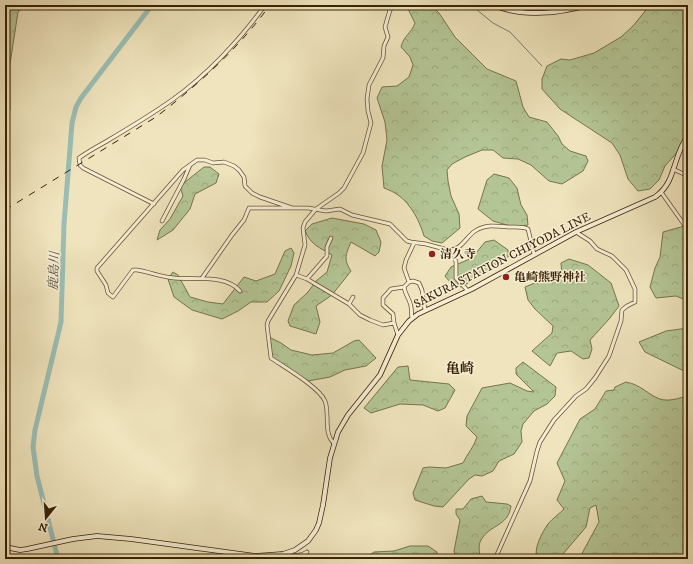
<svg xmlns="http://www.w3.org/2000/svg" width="693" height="564" viewBox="0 0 693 564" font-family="'IM FELL DW Pica','Noto Serif JP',serif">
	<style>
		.forest { fill: url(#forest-crowns); stroke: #76744d }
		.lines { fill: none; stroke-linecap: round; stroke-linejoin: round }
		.stream { stroke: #73806e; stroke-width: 1 }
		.river { stroke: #9abeb4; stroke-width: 5 }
		.street-casing { stroke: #665233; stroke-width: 4.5 }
		.secondary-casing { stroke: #392205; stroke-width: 5.5 }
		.street { stroke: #f5edd4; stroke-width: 3 }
		.secondary { stroke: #f5edd4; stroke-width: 4 }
		.rail { stroke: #392205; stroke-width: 1; stroke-dasharray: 7 7; stroke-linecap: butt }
		.poi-dot { fill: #8f2418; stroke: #f5edd4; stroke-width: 1.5 }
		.labels { text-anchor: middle; stroke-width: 3; stroke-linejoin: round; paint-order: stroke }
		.poi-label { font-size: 12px; font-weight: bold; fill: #392205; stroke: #f5edd4; text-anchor: start }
		.street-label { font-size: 12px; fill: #392205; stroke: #f5edd4 }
		.water-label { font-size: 13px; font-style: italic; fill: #56513a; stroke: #f5edd4 }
		.quarter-label { font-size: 14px; font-weight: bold; fill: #392205; stroke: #f5edd4 }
	</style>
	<defs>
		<pattern id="forest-crowns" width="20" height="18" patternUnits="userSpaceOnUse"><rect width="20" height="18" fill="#b4c595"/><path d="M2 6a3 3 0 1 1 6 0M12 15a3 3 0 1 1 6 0" fill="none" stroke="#9ca97f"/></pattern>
	</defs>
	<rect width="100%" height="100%" fill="#efe4bd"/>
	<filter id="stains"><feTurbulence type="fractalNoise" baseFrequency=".005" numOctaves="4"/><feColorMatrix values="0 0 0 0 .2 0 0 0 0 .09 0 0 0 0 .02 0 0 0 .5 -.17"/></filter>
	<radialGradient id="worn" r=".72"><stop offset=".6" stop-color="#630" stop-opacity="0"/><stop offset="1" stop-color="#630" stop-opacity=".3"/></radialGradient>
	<!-- forest -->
	<path class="forest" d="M5,5H26L18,12L10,64V110L5,116Z
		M406,5H431L439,13L455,37L487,69L516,81L523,107L529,117L547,122L558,136L562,144L570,151L586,156L588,161L583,171L562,184L549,181L531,165L518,159L503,158L493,150H482L465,157L452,164L447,170L448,181L451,196L459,214L460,228L442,243L432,241L424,236C420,222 411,204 398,195C394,192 389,190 384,188L382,166L387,140L385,122L377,98L382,87L397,86L409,77L413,65L410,57L401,47C404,35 411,34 415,23Z
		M650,5H688V140L665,166L659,180L650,189L638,191L628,179L620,155L612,143L560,109L542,89V79L547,66L561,59L570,60L594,53L621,37L633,26Z
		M204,167H210L219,174L216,183L195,194L190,209L173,230L157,240L160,230L170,219L183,196L180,186Z
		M494,174L509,178L517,188L521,205L527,215L528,225L514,227L493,221L478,209L487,180Z
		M332,218L364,224L376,230L381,242L379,252L375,256L351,242C346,254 343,259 351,271L332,295L316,306L320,322L316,334L290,326L288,321L294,305L308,292L316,281L327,272L332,255C319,247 312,246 305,231L312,224Z
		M688,225V301L676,296L656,298L650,287L655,268L660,257L663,232Z
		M494,240L508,250L509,256L492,269L461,287L450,282L445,276L451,267L472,258L485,242Z
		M291,248L294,253L291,266L279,291L267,302H251L238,311L222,319L192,310L174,297L168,279L173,272L178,275L190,297L208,302L223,304L244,277L256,281L275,274L285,251Z
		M569,259L588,265L611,283L619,306L610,318L590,340L592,349L589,358L583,359L571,351L557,353L550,366L532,351L552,333L553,326L535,309L528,300L525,287L542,280L562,275L561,263Z
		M688,328V373L645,352L639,342L666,331Z
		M269,337L281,343L291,350L312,355L333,353L354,341L359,340L376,358L366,366L345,370L330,377L308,381L273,359L268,346Z
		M523,362L556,387L555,396L547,404L534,411L523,424L521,431L522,442L514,454L499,461L493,471L482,476L475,475L469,479L443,507L434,506L415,500L413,493L423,468L429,467L446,468L463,463C467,454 474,447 477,437L466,426L467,416L482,388L510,383L527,391L534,392L516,374V368Z
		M408,366L410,380L449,384L455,390L445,408L438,411L423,405L400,404L371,413L364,408L398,367Z
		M626,382C642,385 648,395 660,399C669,402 679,398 688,396V559H579L599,522L596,505L590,508L586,527L563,554V559H537C533,550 542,532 548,524C552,519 559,514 564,509L557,500L565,481L557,463L580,419L595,409L606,391L614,390L615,387Z
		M482,496L486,502L507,504L511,506C508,527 490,524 481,540C477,547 481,552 479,559H456L454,551L460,520L456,514V509H463L471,499Z
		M410,546H428L437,552L438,559H364L374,552L394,551Z"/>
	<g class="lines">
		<!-- stream -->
		<path class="stream" d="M471,5L493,23L510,32L542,66"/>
		<!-- river -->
		<path class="river" d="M58,559L37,476L33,447L35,430L61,322L64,224L72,123L76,107L81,98L152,5"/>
		<!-- street casing -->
		<g class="street-casing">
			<path id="street" d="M673,169L688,176
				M661,192L688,230
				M154,204L83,168L80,165L79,158C87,152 98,146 107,141C129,128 151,115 172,100C206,76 241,39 265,5
				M162,221L184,179L190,165
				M452,251L456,262V278L468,291
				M296,275L307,279L349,304L360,315L370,320L383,325L394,323L398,335
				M202,278L232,235L244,220L249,208H308L326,211L340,209L352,215L390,224L407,241L411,242L426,244L448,250C461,251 466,237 475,231C486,224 498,226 509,227C516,227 523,226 528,229L534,254
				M307,279L327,256V247L331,238
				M409,282L404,268L406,260L414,243
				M409,282L413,281L419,283L422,290L425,310
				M404,287C405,294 411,302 411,307C412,311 411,313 412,318
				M240,291C226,274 194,280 174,278C162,277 149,272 137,270H133L113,297L108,293L106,285L97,271V268L183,170L197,160H205L213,163L224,162L234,166L239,170L244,177L245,186L252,193L260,197L292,208
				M349,304L353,297
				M394,323L393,314L383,305V298L391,289L404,287L409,282
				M334,443C323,434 330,413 325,401C319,387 284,367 271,358L267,325L268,321L296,275L305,245L303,228L305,222L316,209L339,193L344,188L363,153L371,123L368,111L367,99L369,85L383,58L384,46L388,37L385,27L390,10L394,5
				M286,554C293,556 302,556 307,552
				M495,559L530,481L537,451L540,442L554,420L576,396L586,389L595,378L609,356L621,321L622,310L627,306L635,302V289L626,270L612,256L597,249L590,241L576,232"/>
		</g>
		<!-- secondary casing -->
		<g class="secondary-casing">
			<path id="secondary" d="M494,5C522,18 560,13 588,5
				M5,547L20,550L27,549L73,539L97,536L131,539L255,556L283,554L295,550L308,541L316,530L319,523L323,505L330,458L338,432L348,415L380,375L398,335L409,321L418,314L472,289L576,232L655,197C677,182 672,156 688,136"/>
		</g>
		<!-- street -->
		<use href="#street" class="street"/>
		<!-- secondary -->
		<use href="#secondary" class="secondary"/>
		<!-- rail -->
		<path class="rail" d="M5,210L156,117C199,84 238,49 270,5"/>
	</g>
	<!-- markers -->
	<g class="poi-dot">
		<circle cx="432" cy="254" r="4"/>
		<circle cx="506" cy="277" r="4"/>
	</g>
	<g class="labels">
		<!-- poi labels -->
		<g class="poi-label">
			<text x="440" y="258">清久寺</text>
			<text x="514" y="281">亀崎熊野神社</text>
		</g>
		<!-- street labels -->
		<g class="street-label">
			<text transform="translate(502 260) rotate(-27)" y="4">SAKURA STATION CHIYODA LINE</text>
		</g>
		<!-- water labels -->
		<g class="water-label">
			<text transform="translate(53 271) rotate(-87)" y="5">鹿島川</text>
		</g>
		<!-- quarter labels -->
		<g class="quarter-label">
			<text x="460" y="373">亀崎</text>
		</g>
	</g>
	<!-- margin -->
	<rect width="693" height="564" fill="none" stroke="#efe4bd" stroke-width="20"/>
	<rect x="6" y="6" width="681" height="552" fill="none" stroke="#392205" stroke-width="2"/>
	<rect x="10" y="10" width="673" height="544" fill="none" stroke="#392205"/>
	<!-- north arrow -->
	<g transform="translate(46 518) rotate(197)" stroke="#f5edd4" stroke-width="3" paint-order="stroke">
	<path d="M0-3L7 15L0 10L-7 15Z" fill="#392205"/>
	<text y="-6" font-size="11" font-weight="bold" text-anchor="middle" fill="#392205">N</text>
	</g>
	<rect width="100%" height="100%" filter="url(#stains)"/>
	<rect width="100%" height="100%" fill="url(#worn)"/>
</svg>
